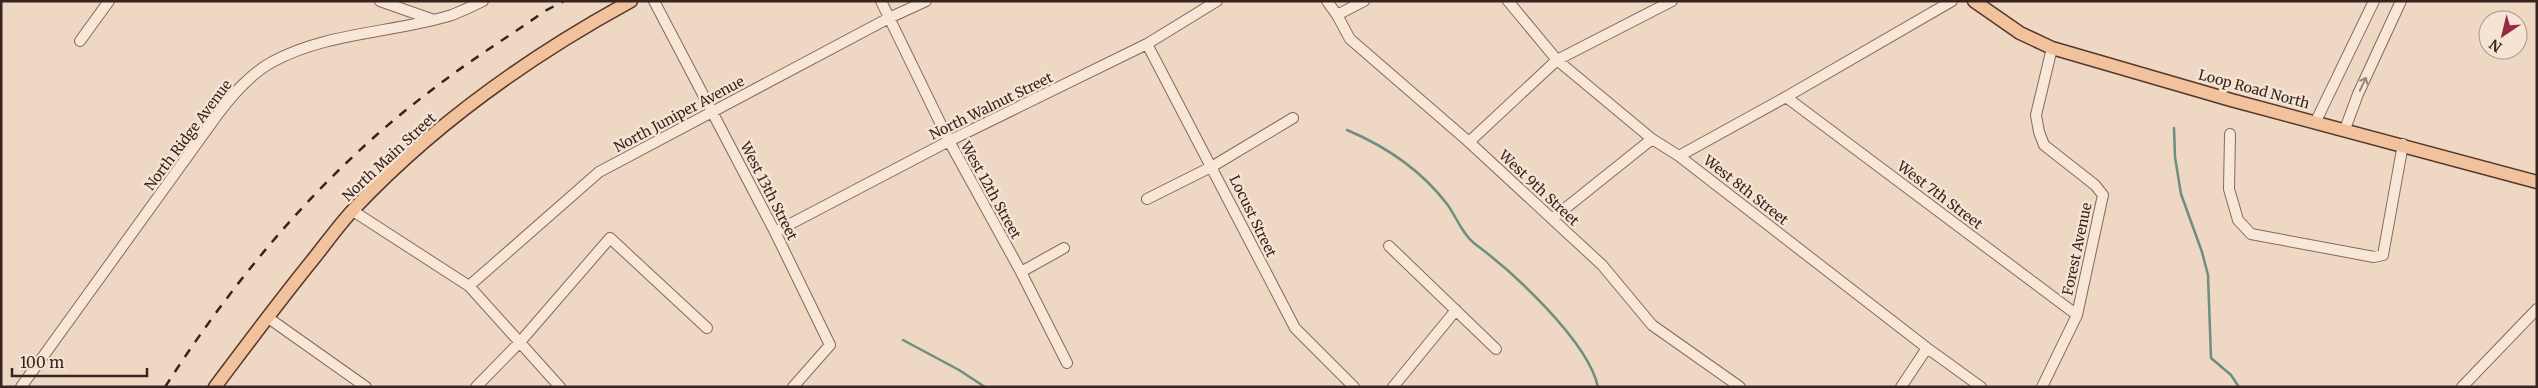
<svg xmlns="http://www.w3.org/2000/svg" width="2538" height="388" viewBox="0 0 2538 388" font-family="Merriweather,serif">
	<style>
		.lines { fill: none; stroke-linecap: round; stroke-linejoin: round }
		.stream { stroke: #6c8f7e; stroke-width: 2.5 }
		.minor-casing { stroke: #88685a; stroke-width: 12 }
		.major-casing { stroke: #55372e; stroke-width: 15 }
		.minor { stroke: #f8e6d6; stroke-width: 10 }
		.major { stroke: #f1c29b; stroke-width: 12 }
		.rail { stroke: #38241e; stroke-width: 2.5; stroke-dasharray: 9 9; stroke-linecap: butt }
		.oneway { stroke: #98857a }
		.labels { text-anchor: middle; stroke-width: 5; stroke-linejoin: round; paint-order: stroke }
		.street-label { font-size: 14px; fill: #38241e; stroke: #f5e3d3 }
	</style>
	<rect width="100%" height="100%" fill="#eed7c3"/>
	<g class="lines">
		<!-- stream -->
		<path class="stream" d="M2174,128L2175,157L2181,194L2202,252L2208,275L2211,358L2231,375L2239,387
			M1347,130C1385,146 1421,170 1447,204C1456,216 1462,234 1475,244C1512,271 1588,341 1598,387
			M903,340L959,370L985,387"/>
		<!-- minor casing -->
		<g class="minor-casing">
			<path id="minor" d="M380,1L431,19
				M654,1L775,232L830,345L793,387
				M881,1L949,141L1021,272L1067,363
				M1327,1L1337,15L1350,39L1469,142L1602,265L1652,325L1740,387
				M1508,1L1557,60L1652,139L1679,156L1927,348L1981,387
				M1337,15L1364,1
				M80,41L109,1
				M1147,44L1295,328L1354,387
				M1786,97L2077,315
				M2316,121L2374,1
				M2345,129L2358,94L2401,1
				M2230,134L2229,189L2238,220L2251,234L2374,257L2383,255L2403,144
				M1469,142L1557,60L1672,1
				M1679,156L1786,97L1952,1
				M1147,199L1213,166L1293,118
				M353,211L469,286L560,387
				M1552,219L1652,139
				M775,232L949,141L1147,44L1217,1
				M1389,246L1496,349
				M1021,272L1064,248
				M469,286L599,172L889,18L926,1
				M267,317L366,387
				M21,387L218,114C233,94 250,74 272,62C327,32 393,33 452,15C462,11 473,6 483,1
				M476,387L520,342L610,238L707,328
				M1393,387L1456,310
				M1901,387L1927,348
				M2042,387L2077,315L2103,195L2095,185L2044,145L2039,132L2036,115L2052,48
				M2462,387L2537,309"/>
		</g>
		<!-- major casing -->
		<g class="major-casing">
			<path id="major" d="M1974,1L2020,33L2052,48L2231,100L2537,182
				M215,387C248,343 280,300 315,257C327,242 339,225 353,210C432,126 530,56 631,1"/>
		</g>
		<!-- minor -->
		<use href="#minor" class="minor"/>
		<!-- major -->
		<use href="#major" class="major"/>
		<!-- rail -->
		<path class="rail" d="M165,387C237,275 326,169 433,89C469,61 508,37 545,11L564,1"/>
	</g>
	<!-- one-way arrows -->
	<defs><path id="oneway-shaft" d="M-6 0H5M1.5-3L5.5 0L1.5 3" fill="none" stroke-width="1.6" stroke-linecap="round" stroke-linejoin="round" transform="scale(1.25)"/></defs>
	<use class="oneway" href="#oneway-shaft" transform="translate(2363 84) rotate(-65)"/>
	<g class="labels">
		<!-- street labels -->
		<g class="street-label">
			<text transform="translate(2254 89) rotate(15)" y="5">Loop Road North</text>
			<text transform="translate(991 106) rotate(-26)" y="5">North Walnut Street</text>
			<text transform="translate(679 114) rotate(-28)" y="5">North Juniper Avenue</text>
			<text transform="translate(188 135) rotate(-53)" y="5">North Ridge Avenue</text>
			<text transform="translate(389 157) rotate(-43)" y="5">North Main Street</text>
			<text transform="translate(1539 188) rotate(43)" y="5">West 9th Street</text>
			<text transform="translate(991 190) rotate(61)" y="5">West 12th Street</text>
			<text transform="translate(1746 190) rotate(38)" y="5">West 8th Street</text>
			<text transform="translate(769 191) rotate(63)" y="5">West 13th Street</text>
			<text transform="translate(1940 195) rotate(37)" y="5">West 7th Street</text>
			<text transform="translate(1253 216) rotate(64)" y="5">Locust Street</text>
			<text transform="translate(2077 249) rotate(-78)" y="5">Forest Avenue</text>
		</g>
	</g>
	<!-- border -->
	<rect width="2538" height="388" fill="none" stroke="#38241e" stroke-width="5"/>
	<!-- north arrow -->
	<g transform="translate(2503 35) rotate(215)"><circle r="24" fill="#f5e3d3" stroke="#a9978b"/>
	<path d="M0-4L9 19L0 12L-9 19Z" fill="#962a44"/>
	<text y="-8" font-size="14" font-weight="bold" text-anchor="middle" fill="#38241e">N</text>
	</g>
	<!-- scale -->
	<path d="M12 368v8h135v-8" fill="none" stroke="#38241e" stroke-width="2.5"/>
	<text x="20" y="368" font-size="15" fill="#38241e" stroke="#f5e3d3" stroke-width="4" paint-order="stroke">100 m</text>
</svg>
